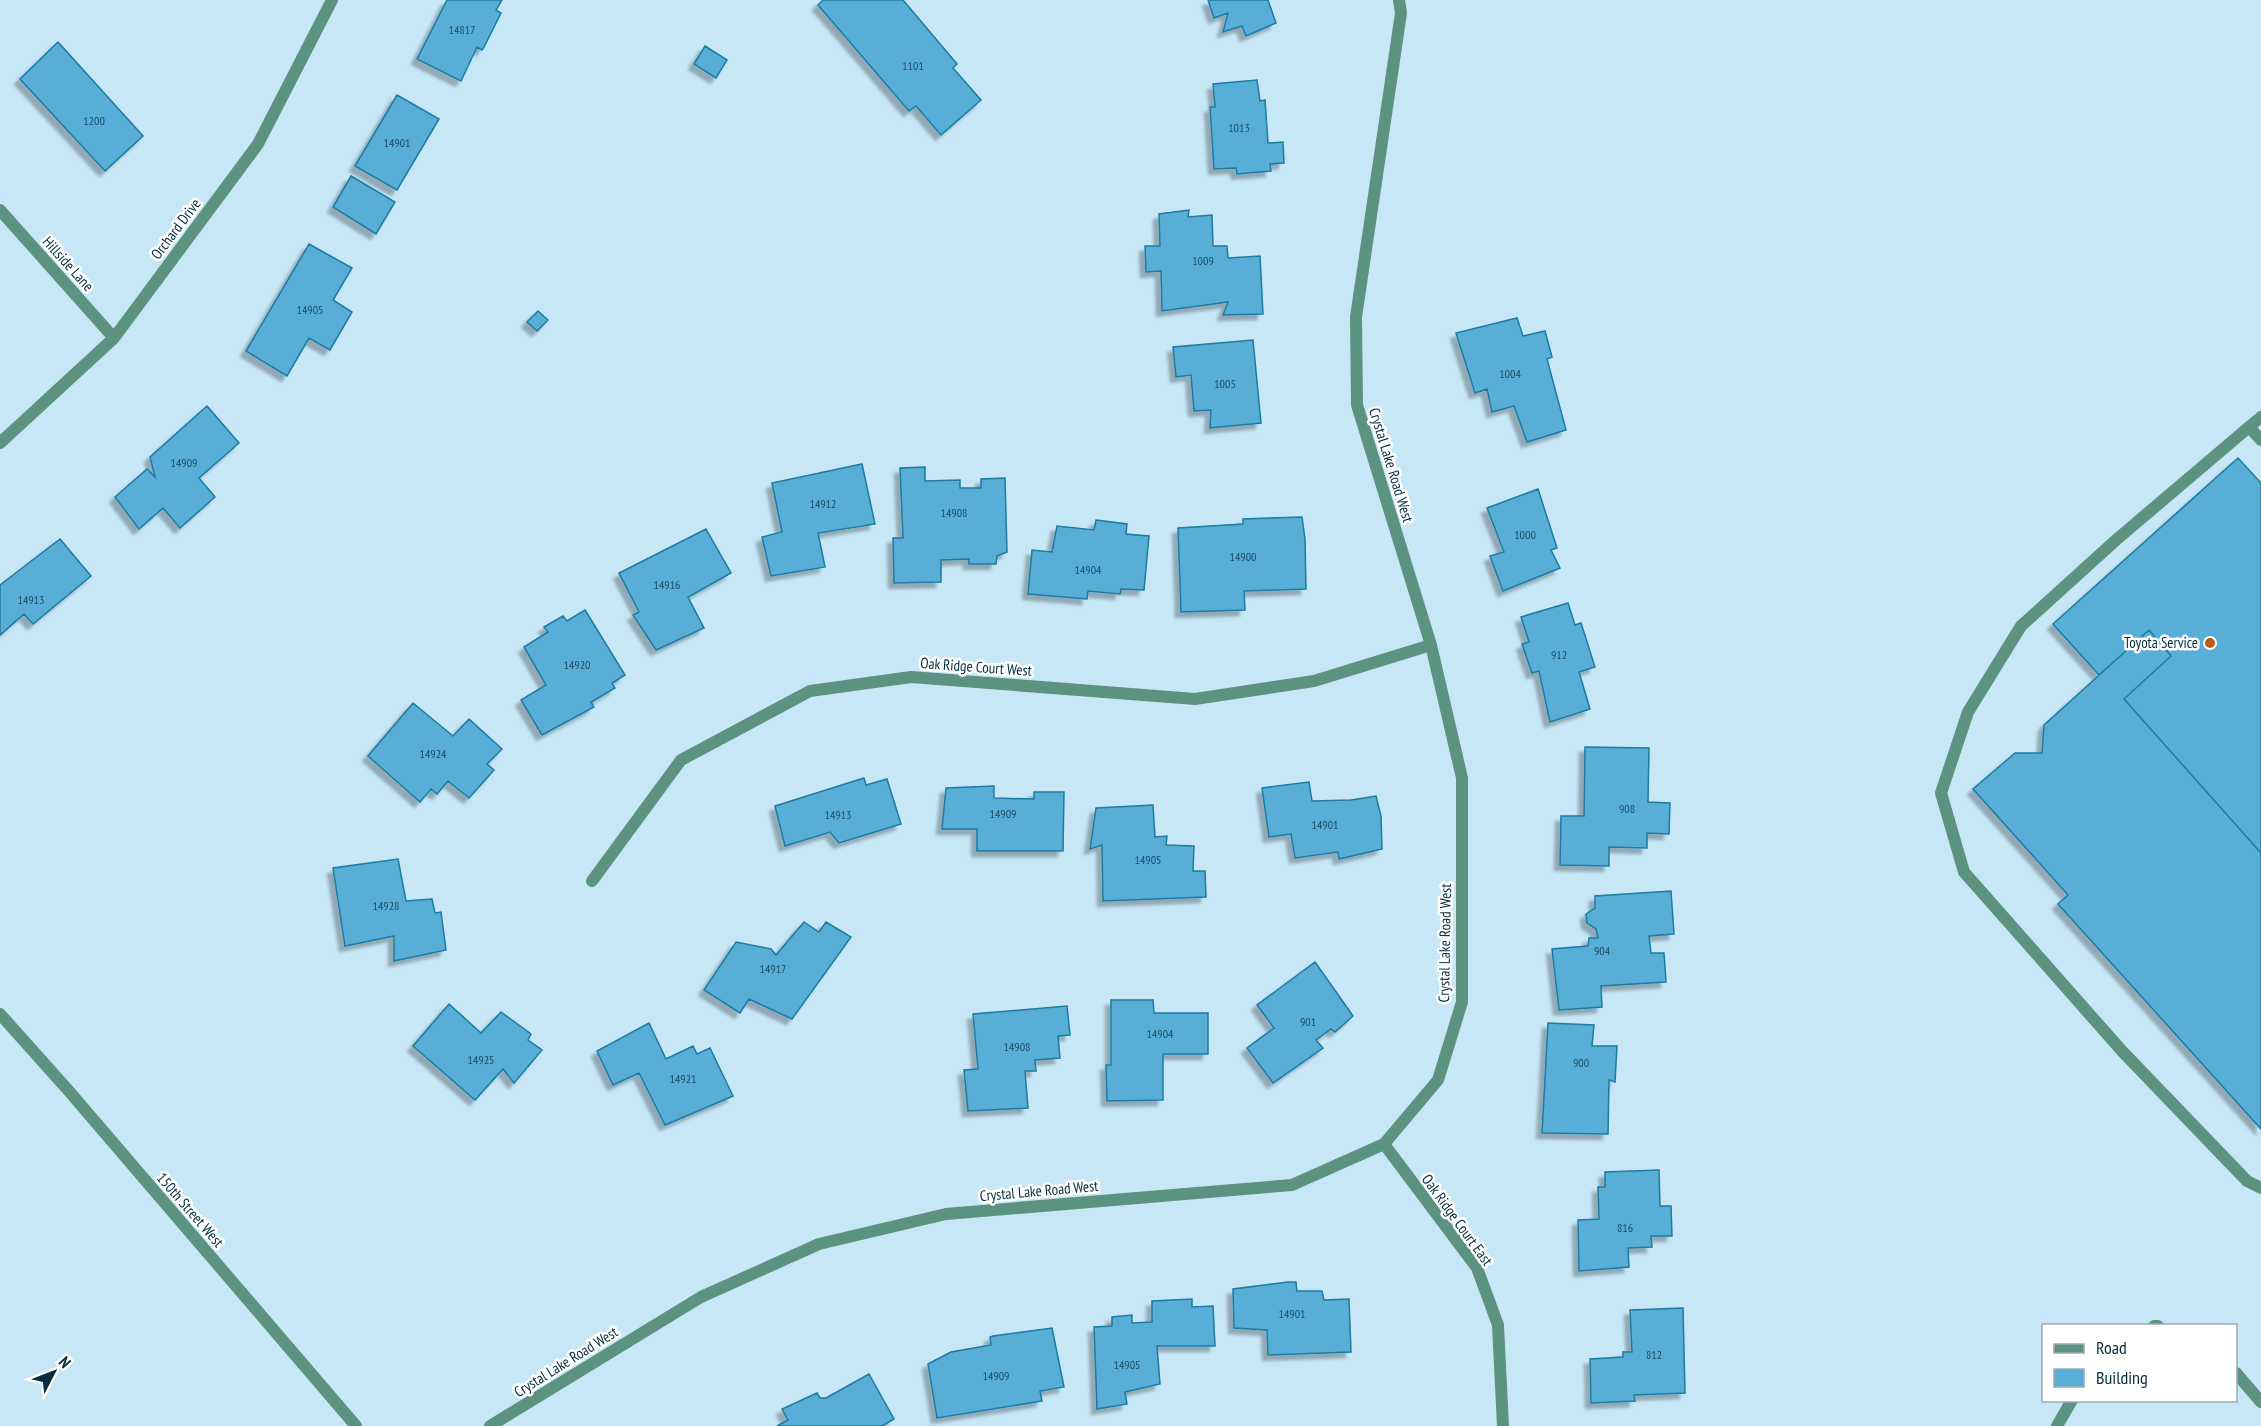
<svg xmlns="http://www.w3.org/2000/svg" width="2261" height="1426" viewBox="0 0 2261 1426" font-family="'PT Sans Narrow',sans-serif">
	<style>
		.building { fill: #58aed6; stroke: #1c7ba1; stroke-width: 1.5; filter: url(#shadow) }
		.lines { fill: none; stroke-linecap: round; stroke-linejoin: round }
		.service { stroke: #5b9380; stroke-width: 12 }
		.minor { stroke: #5b9380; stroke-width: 12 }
		.tertiary { stroke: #5b9380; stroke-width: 12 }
		.poi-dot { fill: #ba5a14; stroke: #fff; stroke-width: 2 }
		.labels { text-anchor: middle; stroke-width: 5; stroke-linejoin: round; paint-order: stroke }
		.number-label { font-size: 12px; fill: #1a4d63 }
		.street-label { font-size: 15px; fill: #062d3d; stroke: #fff }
		.poi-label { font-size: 15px; fill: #062d3d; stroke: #fff; text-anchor: end }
	</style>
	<defs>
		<filter id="shadow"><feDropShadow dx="-5.5" dy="5.5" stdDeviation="1.5" flood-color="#0004"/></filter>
	</defs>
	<rect width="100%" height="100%" fill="#c7e7f7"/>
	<!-- building -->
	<path class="building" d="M447,0H502L496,10L501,13L484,47L482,50L477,47L461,81L417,59Z
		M823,0H903L957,64L953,68L981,100L941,135L916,106L909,111L818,5Z
		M1208,0H1268L1276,23L1246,36L1242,26L1223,32L1228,13L1214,18Z
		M58,42L143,136L105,171L20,79Z
		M705,46L727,60L716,78L694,64Z
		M1257,80L1260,101L1265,100L1268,143L1283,142L1284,163L1270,164L1271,171L1237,174L1236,168L1214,169L1210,107H1215L1213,84Z
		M397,95L439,119L397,190L355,166Z
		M351,176L395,202L376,234L333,207Z
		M1189,210L1188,217L1212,215L1213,246H1227L1228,258L1260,256L1263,314L1223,315L1228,302L1162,311L1161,271L1146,272L1145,246H1160L1159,214Z
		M309,244L352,268L333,300L352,312L330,350L309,338L287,376L246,351Z
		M538,311L548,320L537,331L527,322Z
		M1517,318L1523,336L1545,331L1552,357L1547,359L1566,430L1527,442L1514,406L1492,412L1487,389L1475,393L1456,333Z
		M1253,340L1261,423L1210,428L1211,410L1194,411L1191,375L1176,377L1173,347Z
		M207,406L239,443L199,478L215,497L180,528L163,508L139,529L115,497L147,469L155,477L150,457Z
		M2238,458L2261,483V853L2124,699L2171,656L2149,630L2099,675L2053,624Z
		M862,464L875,524L818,533L825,567L771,576L762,537L782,532L772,483Z
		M925,467V481L960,480V488H981V479L1005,478L1007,552L997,556L996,564H969V559L941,560V582L894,583L893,538H903L900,468Z
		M1538,489L1557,548L1551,550L1560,568L1503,591L1490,556L1504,552L1487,508Z
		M1302,517L1305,539L1306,589L1244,591L1245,610L1181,612L1178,528L1243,524V519Z
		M1096,520L1127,524L1126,534L1149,536L1144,590L1121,589L1120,594L1088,591L1087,599L1028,594L1032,550L1052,552L1057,526L1094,530Z
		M706,529L731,573L688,597L704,628L656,650L633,615L639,612L619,573Z
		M60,539L91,576L33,624L24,614L0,635V585Z
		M1568,603L1575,625L1581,623L1595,667L1579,672L1590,709L1550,722L1539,671L1532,673L1522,644L1529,642L1521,617Z
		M585,610L625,675L612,683L615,688L591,702L594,707L542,735L521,700L546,685L524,647L548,632L544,627L563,616L567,621Z
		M2149,630L2171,656L2124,699L2261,853V1129L2058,904L2068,895L1973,789L2015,753H2042L2044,725Z
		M413,703L453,736L469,719L502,749L487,764L494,770L469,798L448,781L437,794L431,789L420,802L368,756Z
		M1585,747L1649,748L1648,802L1670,803L1669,834L1647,833V848L1609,847V866L1560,865L1561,816H1584Z
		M864,778L866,785L887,779L901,824L839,843L830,832L785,846L775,806Z
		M1309,782L1312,801L1351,800L1376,796L1381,816L1382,849L1339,859L1338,852L1295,858L1291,834L1269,837L1262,788Z
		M994,786V798L1034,799V792H1064L1063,851H977V829H942L946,788Z
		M1153,805L1155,837L1167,836L1166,845L1194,846L1193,871H1205L1206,897L1103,901L1102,845L1090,849L1096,808Z
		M398,859L406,901L432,899L435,913L441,912L446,950L394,961V936L345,946L333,868Z
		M1671,891L1674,934L1649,936L1651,953H1664L1666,982L1601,986L1602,1007L1559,1010L1552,949L1588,946L1589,938H1598L1596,929L1587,923L1586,914L1595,908V896Z
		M804,922L819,932L826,922L851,937L792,1019L749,999L740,1013L704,990L736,942L771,949L776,955Z
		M1315,962L1353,1016L1335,1032L1331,1029L1316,1040L1323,1048L1273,1083L1247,1048L1274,1028L1257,1005Z
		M1111,1000H1153L1154,1013H1208V1054H1163V1100L1107,1101L1106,1065H1111Z
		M449,1004L481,1033L501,1012L531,1034L528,1040L542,1050L514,1083L503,1069L475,1100L413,1046Z
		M1067,1006L1070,1035L1058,1036L1060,1058L1035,1060L1036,1071H1025L1028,1108L968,1111L964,1070L978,1069L973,1014Z
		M649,1023L666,1059L693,1046L697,1054L710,1048L733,1096L665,1125L639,1073L613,1085L597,1051Z
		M1548,1023L1594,1025L1592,1046H1617L1615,1082L1609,1080L1608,1134L1542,1133Z
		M1659,1170L1660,1206H1671L1672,1236H1651L1652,1247L1628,1248L1629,1267L1579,1271L1578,1220L1599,1219L1598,1187H1605V1172Z
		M1288,1282H1296L1297,1291H1322L1324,1300L1349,1299L1351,1352L1268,1355L1267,1330L1234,1328L1233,1289Z
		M1192,1299V1307L1213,1306L1215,1346H1157L1160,1384L1125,1392L1127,1404L1097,1409L1094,1327L1112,1326V1317L1132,1315V1323L1152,1322V1301Z
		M1683,1308L1685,1393L1634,1395L1635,1401L1591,1403L1590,1359L1623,1357V1352H1632L1630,1310Z
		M1052,1328L1064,1387L1040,1391L1042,1401L937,1418L928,1364L951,1352L991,1345L990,1337L993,1336Z
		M869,1374L894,1419L882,1426H777L788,1420L782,1409L817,1393L820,1398H826Z"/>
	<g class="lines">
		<!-- service -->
		<path class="service" d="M2249,427L2261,417
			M2261,440L2249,427L2116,540L2021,626L1968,712L1941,793L1964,872L2122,1051L2247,1181L2261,1188
			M2154,1326H2158
			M2236,1373L2261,1402
			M2057,1426L2072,1400"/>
		<!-- minor -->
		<path class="minor" d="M0,210L114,338
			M0,443L114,338L258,144L332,0
			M592,881L681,760L810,691L911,677L1195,699L1314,681L1431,645
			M1384,1144L1477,1268L1498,1325L1503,1426
			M490,1426L701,1297L819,1244L946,1214L1292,1185L1384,1144L1438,1080L1462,1002V778L1431,645L1357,405L1356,317L1401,13L1399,0"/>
		<!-- tertiary -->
		<path class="tertiary" d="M0,1014L68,1090L356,1426"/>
	</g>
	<!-- markers -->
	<circle class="poi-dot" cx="2210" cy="643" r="6"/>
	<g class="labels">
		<!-- number labels -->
		<g class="number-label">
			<text x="462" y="34">14817</text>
			<text x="913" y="70">1101</text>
			<text x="94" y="125">1200</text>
			<text x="1239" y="132">1013</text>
			<text x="397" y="147">14901</text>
			<text x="1203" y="265">1009</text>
			<text x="310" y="314">14905</text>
			<text x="1510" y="378">1004</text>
			<text x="1225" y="388">1005</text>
			<text x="184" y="467">14909</text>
			<text x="823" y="508">14912</text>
			<text x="954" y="517">14908</text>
			<text x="1525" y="539">1000</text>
			<text x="1243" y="561">14900</text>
			<text x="1088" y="574">14904</text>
			<text x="667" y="589">14916</text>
			<text x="31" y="604">14913</text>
			<text x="1559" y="659">912</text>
			<text x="577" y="669">14920</text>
			<text x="433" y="758">14924</text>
			<text x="1627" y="813">908</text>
			<text x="1003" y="818">14909</text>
			<text x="838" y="819">14913</text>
			<text x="1325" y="829">14901</text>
			<text x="1148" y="864">14905</text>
			<text x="386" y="910">14928</text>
			<text x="1602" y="955">904</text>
			<text x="773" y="973">14917</text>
			<text x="1308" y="1026">901</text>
			<text x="1160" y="1038">14904</text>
			<text x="1017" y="1051">14908</text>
			<text x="481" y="1064">14925</text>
			<text x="1581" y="1067">900</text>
			<text x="683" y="1083">14921</text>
			<text x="1625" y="1232">816</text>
			<text x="1292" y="1318">14901</text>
			<text x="1654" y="1359">812</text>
			<text x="1127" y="1369">14905</text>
			<text x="996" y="1380">14909</text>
		</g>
		<!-- street labels -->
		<g class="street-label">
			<text transform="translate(176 229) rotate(-53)" y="5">Orchard Drive</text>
			<text transform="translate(68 264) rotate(48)" y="5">Hillside Lane</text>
			<text transform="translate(1391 465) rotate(73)" y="5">Crystal Lake Road West</text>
			<text transform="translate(976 667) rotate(4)" y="5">Oak Ridge Court West</text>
			<text transform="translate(1445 943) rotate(-89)" y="5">Crystal Lake Road West</text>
			<text transform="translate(1039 1191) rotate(-5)" y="5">Crystal Lake Road West</text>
			<text transform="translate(190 1210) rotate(49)" y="5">150th Street West</text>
			<text transform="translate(1457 1220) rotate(54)" y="5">Oak Ridge Court East</text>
			<text transform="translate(566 1362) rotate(-32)" y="5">Crystal Lake Road West</text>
		</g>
		<!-- poi labels -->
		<g class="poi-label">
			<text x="2198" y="648">Toyota Service</text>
		</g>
	</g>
	<!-- legend -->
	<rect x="2042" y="1324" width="195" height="78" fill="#ffffff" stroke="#9babb1" stroke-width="1.5"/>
	<rect x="2054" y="1344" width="30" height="9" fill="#5b9380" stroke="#9babb1" stroke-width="1.5"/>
	<text x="2096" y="1354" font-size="18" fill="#062d3d">Road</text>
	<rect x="2054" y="1369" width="30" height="18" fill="#58aed6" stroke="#9babb1" stroke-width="1.5"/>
	<text x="2096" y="1384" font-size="18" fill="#062d3d">Building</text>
	<!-- north arrow -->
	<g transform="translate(54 1372) rotate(48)" stroke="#ffffff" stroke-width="4.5" paint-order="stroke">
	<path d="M0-4.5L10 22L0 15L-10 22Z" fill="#062d3d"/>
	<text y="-9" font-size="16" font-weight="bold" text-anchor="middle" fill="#062d3d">N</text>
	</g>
</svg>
